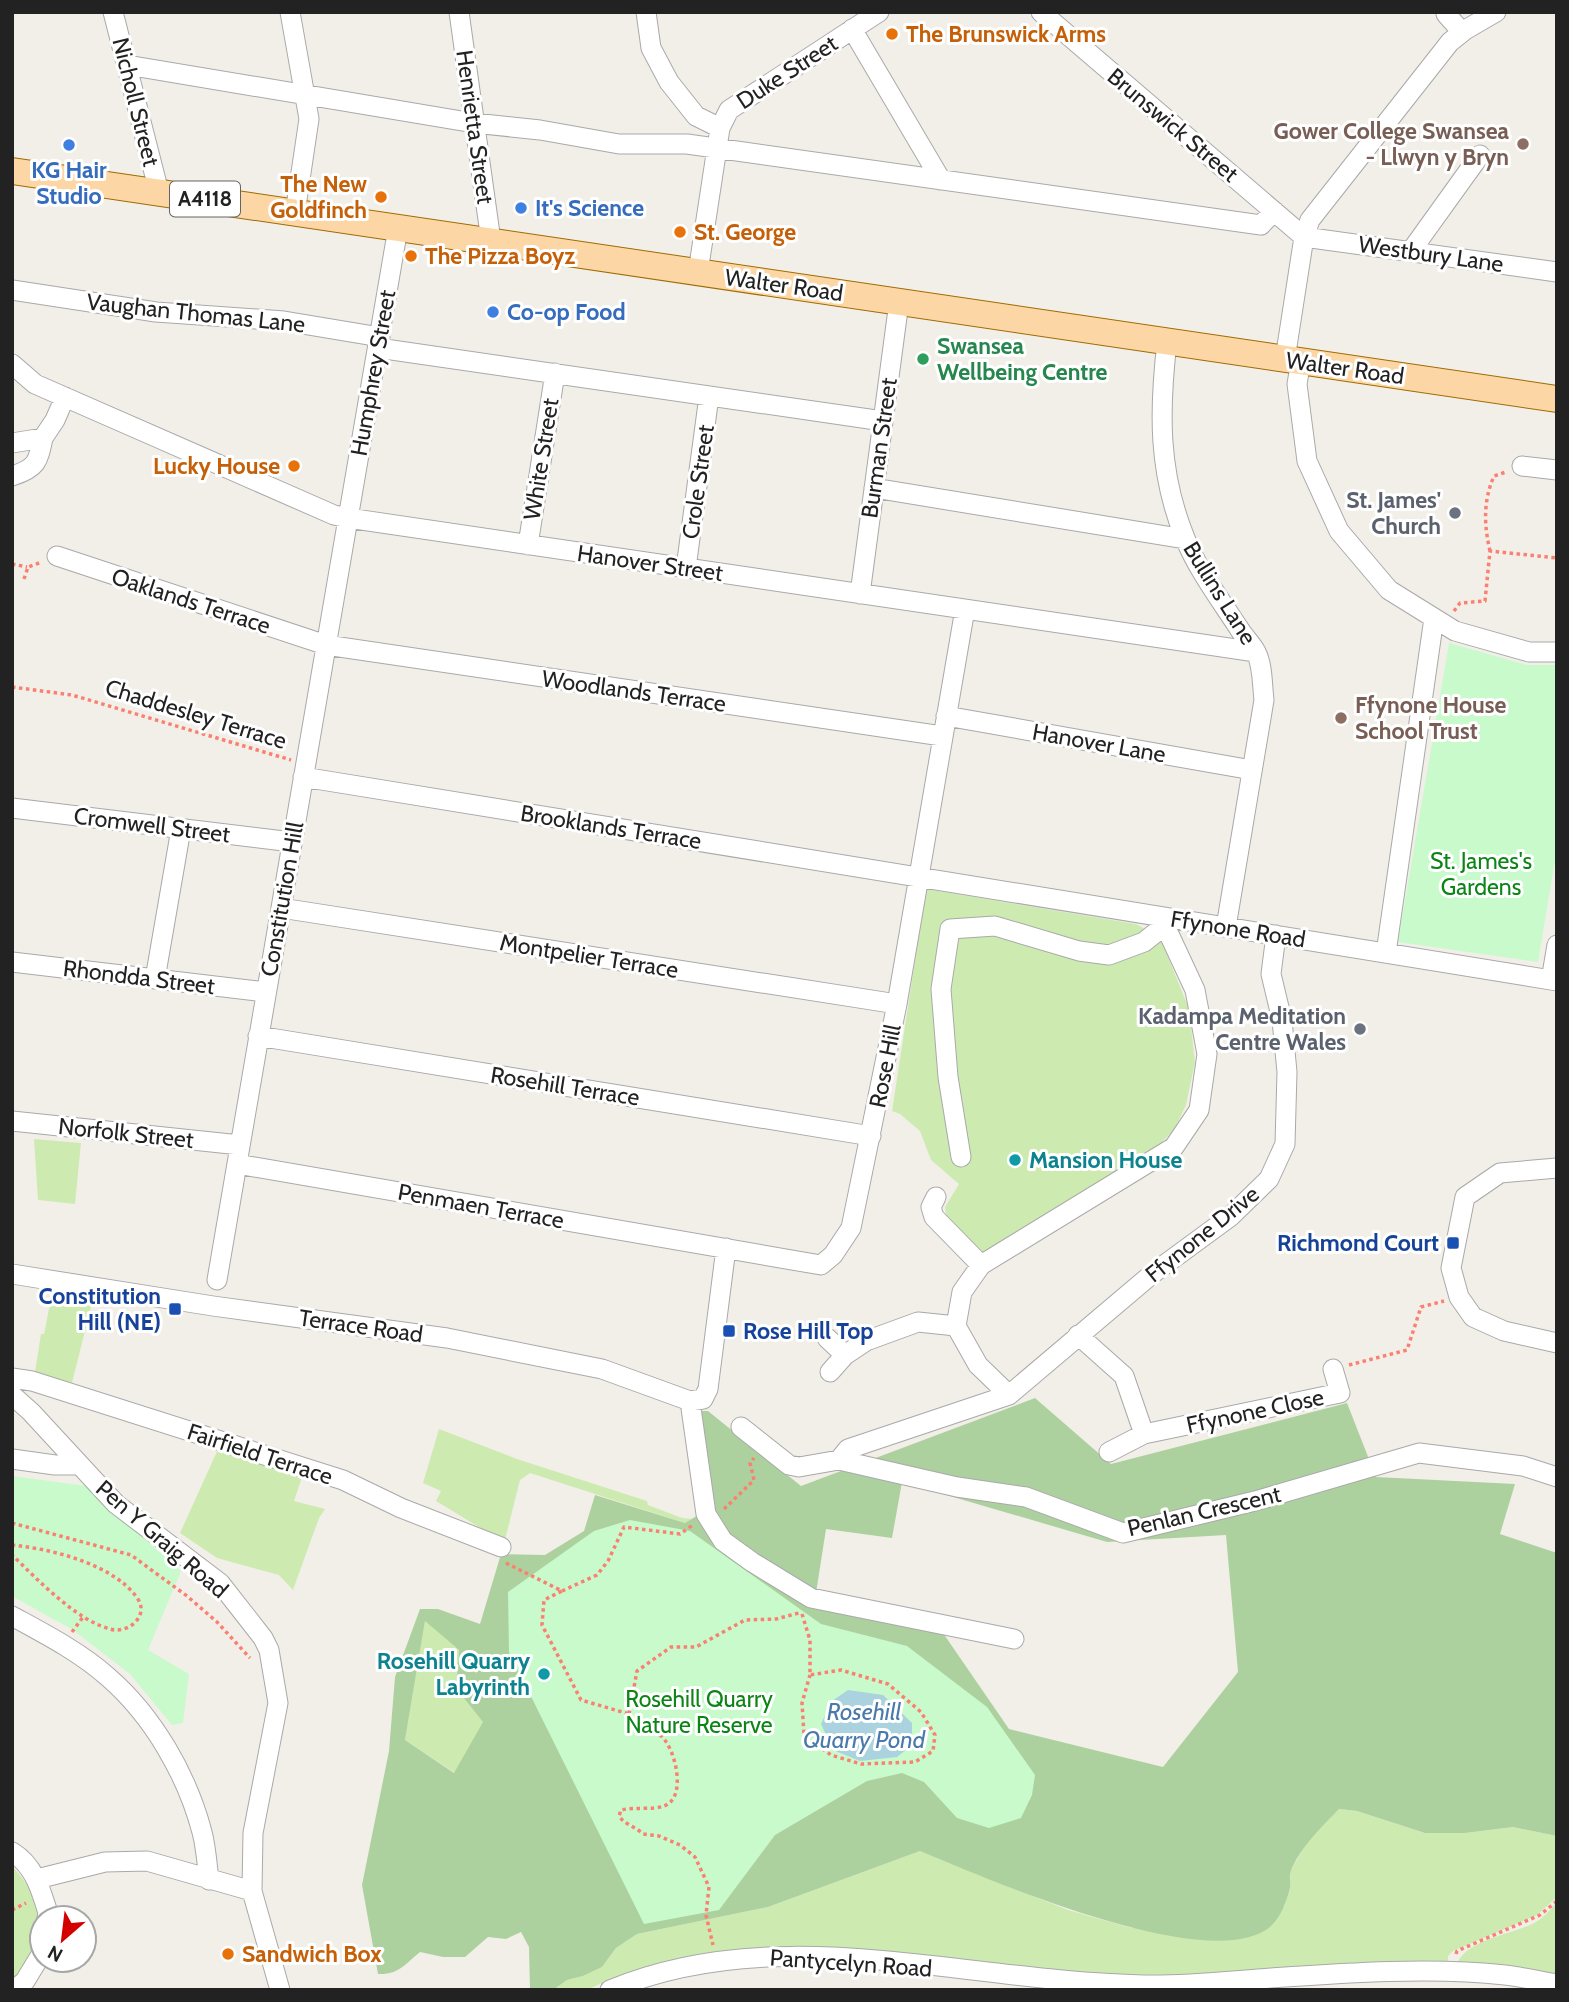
<svg xmlns="http://www.w3.org/2000/svg" width="1569" height="2002" viewBox="0 0 1569 2002" font-family="Cabin,sans-serif">
	<style>
		.grass { fill: #cdebb0 }
		.forest { fill: #add19e; fill-rule: evenodd }
		.park { fill: #c8facc }
		.water { fill: #aad3df }
		.lines { fill: none; stroke-linecap: round; stroke-linejoin: round }
		.minor-casing { stroke: #a9a9a9; stroke-width: 21 }
		.major-casing { stroke: #a06b00; stroke-width: 28 }
		.path { stroke: #fa8072; stroke-width: 3.5; stroke-dasharray: 3.5 3.5; stroke-linecap: butt }
		.minor { stroke: #fff; stroke-width: 19 }
		.major { stroke: #fcd6a4; stroke-width: 26 }
		.food-dot { fill: #e8710a; stroke: #fff; stroke-width: 2.5 }
		.education-dot { fill: #8d6e63; stroke: #fff; stroke-width: 2.5 }
		.shop-dot { fill: #3f7fe0; stroke: #fff; stroke-width: 2.5 }
		.leisure-dot { fill: #2e9e5b; stroke: #fff; stroke-width: 2.5 }
		.worship-dot { fill: #6b7280; stroke: #fff; stroke-width: 2.5 }
		.culture-dot { fill: #0f9aa8; stroke: #fff; stroke-width: 2.5 }
		.transit-dot { fill: #1a4fb4; stroke: #fff; stroke-width: 2.5 }
		.labels { text-anchor: middle; stroke-width: 6; stroke-linejoin: round; paint-order: stroke }
		.shield { fill: #fff; stroke: #646464; stroke-width: 2 }
		.shield-label { font-size: 21px; font-weight: bold; fill: #222 }
		.food-label { font-size: 23px; font-weight: bold; fill: #c56008; stroke: #fff; text-anchor: start }
		.street-label { font-size: 23px; fill: #222; stroke: #fff }
		.education-label { font-size: 23px; font-weight: bold; fill: #785e54; stroke: #fff; text-anchor: end }
		.shop-label { font-size: 23px; font-weight: bold; fill: #366cbe; stroke: #fff; text-anchor: start }
		.leisure-label { font-size: 23px; font-weight: bold; fill: #27864d; stroke: #fff; text-anchor: start }
		.worship-label { font-size: 23px; font-weight: bold; fill: #5b616d; stroke: #fff; text-anchor: end }
		.park-label { font-size: 23px; fill: #0c8416; stroke: #fff }
		.culture-label { font-size: 23px; font-weight: bold; fill: #0d838f; stroke: #fff; text-anchor: start }
		.transit-label { font-size: 23px; font-weight: bold; fill: #164399; stroke: #fff; text-anchor: end }
		.water-label { font-size: 24px; font-style: italic; fill: #4a7aab; stroke: #fff }
	</style>
	<rect width="100%" height="100%" fill="#f2efe9"/>
	<!-- grass -->
	<path class="grass" d="M926,889L1136,924L1160,937L1189,1009L1195,1062L1186,1105L1174,1130L1152,1152L1073,1202L983,1252L947,1220L945,1207L959,1184L931,1160L920,1131L900,1114L892,1111Z
		M34,1139L81,1143L75,1204L38,1200Z
		M53,1289L94,1295L72,1383L35,1372L41,1334H44Z
		M439,1429L517,1459L647,1501L648,1505L682,1518L692,1519L685,1523L530,1473L520,1480L505,1540L497,1538L436,1501L441,1491L423,1483Z
		M219,1447L303,1474L294,1501L325,1509L319,1518L293,1590L279,1575L217,1558L180,1533Z
		M425,1620L459,1650L456,1688L484,1722L455,1773L405,1740Z
		M1339,1809L1357,1811L1425,1833H1465L1513,1827L1557,1836V1897L1537,1915L1453,1951L1448,1956V1964L1186,1975L1078,1974L801,1946L719,1952L661,1965L604,1982L587,1990H553L567,1980L583,1976L602,1967L616,1948L637,1934L768,1907L920,1851L1068,1910L1132,1928L1284,1907L1290,1889L1291,1870L1307,1842Z
		M12,1866C49,1905 46,1942 12,1982Z
		M1557,1902V1975L1457,1964C1465,1941 1511,1934 1532,1924C1543,1919 1549,1911 1557,1902Z"/>
	<!-- forest -->
	<path class="forest" d="M1035,1398L1111,1464L1347,1403L1376,1477L1515,1484L1500,1534L1557,1553V1836L1513,1827L1465,1833H1425L1357,1811L1339,1809C1322,1827 1303,1844 1292,1868C1289,1874 1291,1881 1290,1888C1287,1901 1280,1918 1271,1926C1212,1978 986,1878 920,1851L768,1907L637,1934L616,1948L602,1967L583,1976L567,1980L553,1990H530L529,1947L521,1932L506,1939L488,1937L465,1957H443L420,1952C405,1964 399,1975 378,1974L362,1885L389,1751L395,1677L420,1609H438L480,1624L501,1554L545,1555L584,1531L595,1495L685,1523L713,1506L697,1411H708L801,1486ZM902,1482L1107,1542L1226,1535L1238,1672L1163,1767L1009,1729L943,1633L814,1606L826,1529L892,1538ZM425,1621L459,1650L456,1688L483,1722L454,1773L405,1740Z"/>
	<!-- park -->
	<path class="park" d="M1449,643L1527,665H1557V848L1538,962L1398,942Z
		M12,1476L86,1486L181,1571L148,1650L189,1674L183,1723L172,1725L130,1674L73,1630L12,1596Z
		M630,1520L690,1531L821,1624L907,1646L987,1707L1035,1775L1032,1795L1021,1818L989,1828L957,1818L924,1782L902,1773L867,1781L775,1835L719,1910L644,1924L509,1652L508,1592L594,1531Z"/>
	<!-- water -->
	<path class="water" d="M848,1690L883,1695L912,1723V1745L897,1757L860,1761L833,1750L821,1724L832,1701Z"/>
	<g class="lines">
		<!-- minor casing -->
		<g class="minor-casing">
			<path id="minor" d="M113,12L159,192
				M290,12L309,119L295,213
				M459,12L491,241
				M646,12L651,48L669,82L696,116L720,128
				M1041,12L1304,237L1557,272
				M1446,14L1462,32
				M852,29L941,180
				M127,65L474,123L540,130L619,144H687L1261,225L1274,211
				M1411,251L1480,155
				M698,272L720,128L729,110L879,12
				M12,290L156,312L284,321L380,337
				M1167,342C1159,411 1158,472 1185,538C1197,569 1222,602 1240,630C1245,638 1252,644 1256,652C1263,666 1262,684 1264,700L1226,927
				M378,348L883,421
				M1285,359L1304,237L1310,220L1450,42L1465,30L1496,12
				M1301,361L1297,384L1307,461L1339,531L1389,590L1455,631L1529,652H1557
				M12,364L35,384L334,515L348,518L1256,652
				M12,443L43,438L55,420L65,397
				M1522,466L1557,470
				M12,476C37,468 38,462 43,438
				M874,488L1185,539
				M528,545L555,373
				M57,556L326,645L942,736
				M686,568L709,396
				M860,594L899,302
				M946,716L1252,770
				M303,777L1557,981
				M12,808L292,842
				M281,908L897,1004
				M1386,953L1434,618
				M12,962L266,992
				M155,979L181,829
				M1551,980L1557,945
				M258,1036L871,1136
				M12,1121L240,1145
				M961,1157L948,1077L941,989L950,929L995,926L1079,951L1109,955L1144,942L1164,926
				M237,1164L821,1265L833,1255L851,1228L897,1004L965,609
				M1557,1168L1500,1173L1465,1197L1451,1268L1459,1297L1473,1317L1504,1331L1557,1343
				M936,1197L931,1207L934,1217L981,1265L962,1292L956,1326L978,1365L1009,1395
				M981,1265L1174,1147L1199,1110L1207,1054L1195,990L1161,917
				M12,1274L213,1306L447,1338L602,1369L690,1401L703,1399L708,1389L726,1248
				M217,1280L398,228
				M1078,1335L1124,1376L1144,1434
				M827,1338L845,1355
				M830,1372L845,1355L866,1341L918,1322L956,1326
				M12,1378L32,1381L343,1480L401,1508L501,1547
				M12,1395L31,1412L116,1504L220,1583L263,1638L269,1650L278,1703L253,1833L252,1891L280,1990
				M690,1401L706,1514L723,1541L752,1562L811,1598L1014,1639
				M741,1427L789,1465L799,1467L839,1460L957,1487L1026,1497L1123,1533L1255,1501L1419,1453L1523,1466L1557,1477
				M1109,1452L1144,1434L1340,1393L1333,1369
				M12,1459L55,1465H80
				M839,1460L848,1449L1009,1395L1152,1274L1231,1216L1269,1179L1285,1144L1287,1072L1282,1020L1271,974L1276,935
				M12,1616C45,1634 80,1652 108,1677C153,1716 187,1775 202,1832C206,1847 207,1864 209,1880
				M12,1852C34,1865 41,1890 48,1913L47,1918
				M37,1879L105,1862L147,1861L252,1891
				M14,1990L25,1981L42,1953
				M610,1990C779,1919 968,1982 1144,1985C1187,1986 1229,1981 1271,1978C1345,1973 1431,1967 1505,1975C1522,1977 1539,1981 1557,1984"/>
		</g>
		<!-- major casing -->
		<g class="major-casing">
			<path id="major" d="M12,171L1557,399"/>
		</g>
		<!-- path -->
		<path class="path" d="M1490,551C1484,525 1483,501 1494,476L1506,472
			M12,564L27,567
			M24,579L28,567L42,562
			M1454,611L1460,603L1485,601L1490,551L1557,558
			M12,687L72,695L291,760
			M1349,1365L1407,1350L1421,1307L1444,1301
			M724,1509L754,1480L750,1463L754,1458
			M12,1523L131,1555L187,1596L217,1622L250,1658
			M12,1545C49,1549 94,1560 123,1583C129,1588 137,1596 140,1603C146,1620 125,1634 110,1629C76,1620 38,1580 12,1555
			M506,1563L562,1591L544,1600L542,1625L581,1700L629,1714C636,1726 650,1727 660,1735C675,1746 688,1798 664,1806C653,1810 633,1807 621,1810L619,1816C625,1825 635,1826 643,1834L659,1836L680,1845L695,1857L709,1887L706,1915L713,1945
			M562,1591L597,1575L608,1561L624,1527L680,1534L693,1525
			M802,1614L810,1640V1675L841,1670L888,1684L921,1712L935,1735L933,1751L915,1762L861,1764L831,1755L804,1735L802,1703L810,1675
			M72,1632L83,1617
			M629,1714L637,1671L671,1647H696L745,1620L776,1619L799,1613
			M12,1910L26,1903
			M1456,1954L1457,1951L1540,1915L1557,1901"/>
		<!-- minor -->
		<use href="#minor" class="minor"/>
		<!-- major -->
		<use href="#major" class="major"/>
	</g>
	<!-- markers -->
	<g class="food-dot">
		<circle cx="892" cy="34" r="7"/>
		<circle cx="381" cy="197" r="7"/>
		<circle cx="680" cy="232" r="7"/>
		<circle cx="411" cy="256" r="7"/>
		<circle cx="294" cy="466" r="7"/>
		<circle cx="228" cy="1954" r="7"/>
	</g>
	<g class="education-dot">
		<circle cx="1523" cy="144" r="7"/>
		<circle cx="1341" cy="718" r="7"/>
	</g>
	<g class="shop-dot">
		<circle cx="69" cy="145" r="7"/>
		<circle cx="521" cy="208" r="7"/>
		<circle cx="493" cy="312" r="7"/>
	</g>
	<circle class="leisure-dot" cx="923" cy="359" r="7"/>
	<g class="worship-dot">
		<circle cx="1455" cy="513" r="7"/>
		<circle cx="1360" cy="1029" r="7"/>
	</g>
	<g class="culture-dot">
		<circle cx="1015" cy="1160" r="7"/>
		<circle cx="544" cy="1674" r="7"/>
	</g>
	<g class="transit-dot">
		<rect x="1446" y="1236" width="14" height="14" rx="3.5"/>
		<rect x="168" y="1302" width="14" height="14" rx="3.5"/>
		<rect x="722" y="1324" width="14" height="14" rx="3.5"/>
	</g>
	<g class="labels">
		<!-- shield labels -->
		<rect class="shield" x="170" y="181.5" width="70" height="35" rx="5"/>
		<g class="shield-label">
			<text x="205" y="206">A4118</text>
		</g>
		<!-- food labels -->
		<g class="food-label">
			<text x="906" y="42">The Brunswick Arms</text>
			<text x="367" y="192" text-anchor="end">The New<tspan x="367" dy="26">Goldfinch</tspan></text>
			<text x="694" y="240">St. George</text>
			<text x="425" y="264">The Pizza Boyz</text>
			<text x="280" y="474" text-anchor="end">Lucky House</text>
			<text x="242" y="1962">Sandwich Box</text>
		</g>
		<!-- street labels -->
		<g class="street-label">
			<text transform="translate(787 72) rotate(-33)" y="8">Duke Street</text>
			<text transform="translate(136 102) rotate(76)" y="8">Nicholl Street</text>
			<text transform="translate(1173 125) rotate(40)" y="8">Brunswick Street</text>
			<text transform="translate(475 127) rotate(82)" y="8">Henrietta Street</text>
			<text transform="translate(1431 254) rotate(8)" y="8">Westbury Lane</text>
			<text transform="translate(784 285) rotate(8)" y="8">Walter Road</text>
			<text transform="translate(196 313) rotate(6)" y="8">Vaughan Thomas Lane</text>
			<text transform="translate(1345 368) rotate(8)" y="8">Walter Road</text>
			<text transform="translate(373 373) rotate(-80)" y="8">Humphrey Street</text>
			<text transform="translate(879 448) rotate(-82)" y="8">Burman Street</text>
			<text transform="translate(541 459) rotate(-81)" y="8">White Street</text>
			<text transform="translate(698 482) rotate(-82)" y="8">Crole Street</text>
			<text transform="translate(650 563) rotate(8)" y="8">Hanover Street</text>
			<text transform="translate(1220 593) rotate(58)" y="8">Bullins Lane</text>
			<text transform="translate(191 601) rotate(18)" y="8">Oaklands Terrace</text>
			<text transform="translate(634 691) rotate(8)" y="8">Woodlands Terrace</text>
			<text transform="translate(196 714) rotate(17)" y="8">Chaddesley Terrace</text>
			<text transform="translate(1099 743) rotate(10)" y="8">Hanover Lane</text>
			<text transform="translate(152 825) rotate(7)" y="8">Cromwell Street</text>
			<text transform="translate(611 827) rotate(9)" y="8">Brooklands Terrace</text>
			<text transform="translate(282 899) rotate(-80)" y="8">Constitution Hill</text>
			<text transform="translate(1238 929) rotate(9)" y="8">Ffynone Road</text>
			<text transform="translate(589 956) rotate(9)" y="8">Montpelier Terrace</text>
			<text transform="translate(139 977) rotate(7)" y="8">Rhondda Street</text>
			<text transform="translate(885 1066) rotate(-79)" y="8">Rose Hill</text>
			<text transform="translate(565 1086) rotate(9)" y="8">Rosehill Terrace</text>
			<text transform="translate(126 1133) rotate(6)" y="8">Norfolk Street</text>
			<text transform="translate(481 1206) rotate(10)" y="8">Penmaen Terrace</text>
			<text transform="translate(1202 1234) rotate(-39)" y="8">Ffynone Drive</text>
			<text transform="translate(361 1326) rotate(8)" y="8">Terrace Road</text>
			<text transform="translate(1255 1411) rotate(-12)" y="8">Ffynone Close</text>
			<text transform="translate(260 1454) rotate(18)" y="8">Fairfield Terrace</text>
			<text transform="translate(1204 1511) rotate(-13)" y="8">Penlan Crescent</text>
			<text transform="translate(162 1539) rotate(41)" y="8">Pen Y Graig Road</text>
			<text transform="translate(851 1963) rotate(4)" y="8">Pantycelyn Road</text>
		</g>
		<!-- education labels -->
		<g class="education-label">
			<text x="1509" y="139">Gower College Swansea<tspan x="1509" dy="26">- Llwyn y Bryn</tspan></text>
			<text x="1355" y="713" text-anchor="start">Ffynone House<tspan x="1355" dy="26">School Trust</tspan></text>
		</g>
		<!-- shop labels -->
		<g class="shop-label">
			<text x="69" y="178" text-anchor="middle">KG Hair<tspan x="69" dy="26">Studio</tspan></text>
			<text x="535" y="216">It's Science</text>
			<text x="507" y="320">Co-op Food</text>
		</g>
		<!-- leisure labels -->
		<g class="leisure-label">
			<text x="937" y="354">Swansea<tspan x="937" dy="26">Wellbeing Centre</tspan></text>
		</g>
		<!-- worship labels -->
		<g class="worship-label">
			<text x="1441" y="508">St. James'<tspan x="1441" dy="26">Church</tspan></text>
			<text x="1346" y="1024">Kadampa Meditation<tspan x="1346" dy="26">Centre Wales</tspan></text>
		</g>
		<!-- park labels -->
		<g class="park-label">
			<text x="1481" y="869">St. James's<tspan x="1481" dy="26">Gardens</tspan></text>
			<text x="699" y="1707">Rosehill Quarry<tspan x="699" dy="26">Nature Reserve</tspan></text>
		</g>
		<!-- culture labels -->
		<g class="culture-label">
			<text x="1029" y="1168">Mansion House</text>
			<text x="530" y="1669" text-anchor="end">Rosehill Quarry<tspan x="530" dy="26">Labyrinth</tspan></text>
		</g>
		<!-- transit labels -->
		<g class="transit-label">
			<text x="1439" y="1251">Richmond Court</text>
			<text x="161" y="1304">Constitution<tspan x="161" dy="26">Hill (NE)</tspan></text>
			<text x="743" y="1339" text-anchor="start">Rose Hill Top</text>
		</g>
		<!-- water labels -->
		<g class="water-label">
			<text x="864" y="1720">Rosehill<tspan x="864" dy="28">Quarry Pond</tspan></text>
		</g>
	</g>
	<!-- border -->
	<rect width="1569" height="2002" fill="none" stroke="#222222" stroke-width="28"/>
	<!-- north arrow -->
	<g transform="translate(63 1939) rotate(208)"><circle r="33" fill="#ffffff" stroke="#a7a7a7" stroke-width="2"/>
	<path d="M0-5L12 26L0 18L-12 26Z" fill="#d40000"/>
	<text y="-10" font-size="19" font-weight="bold" text-anchor="middle" fill="#222222">N</text>
	</g>
</svg>
